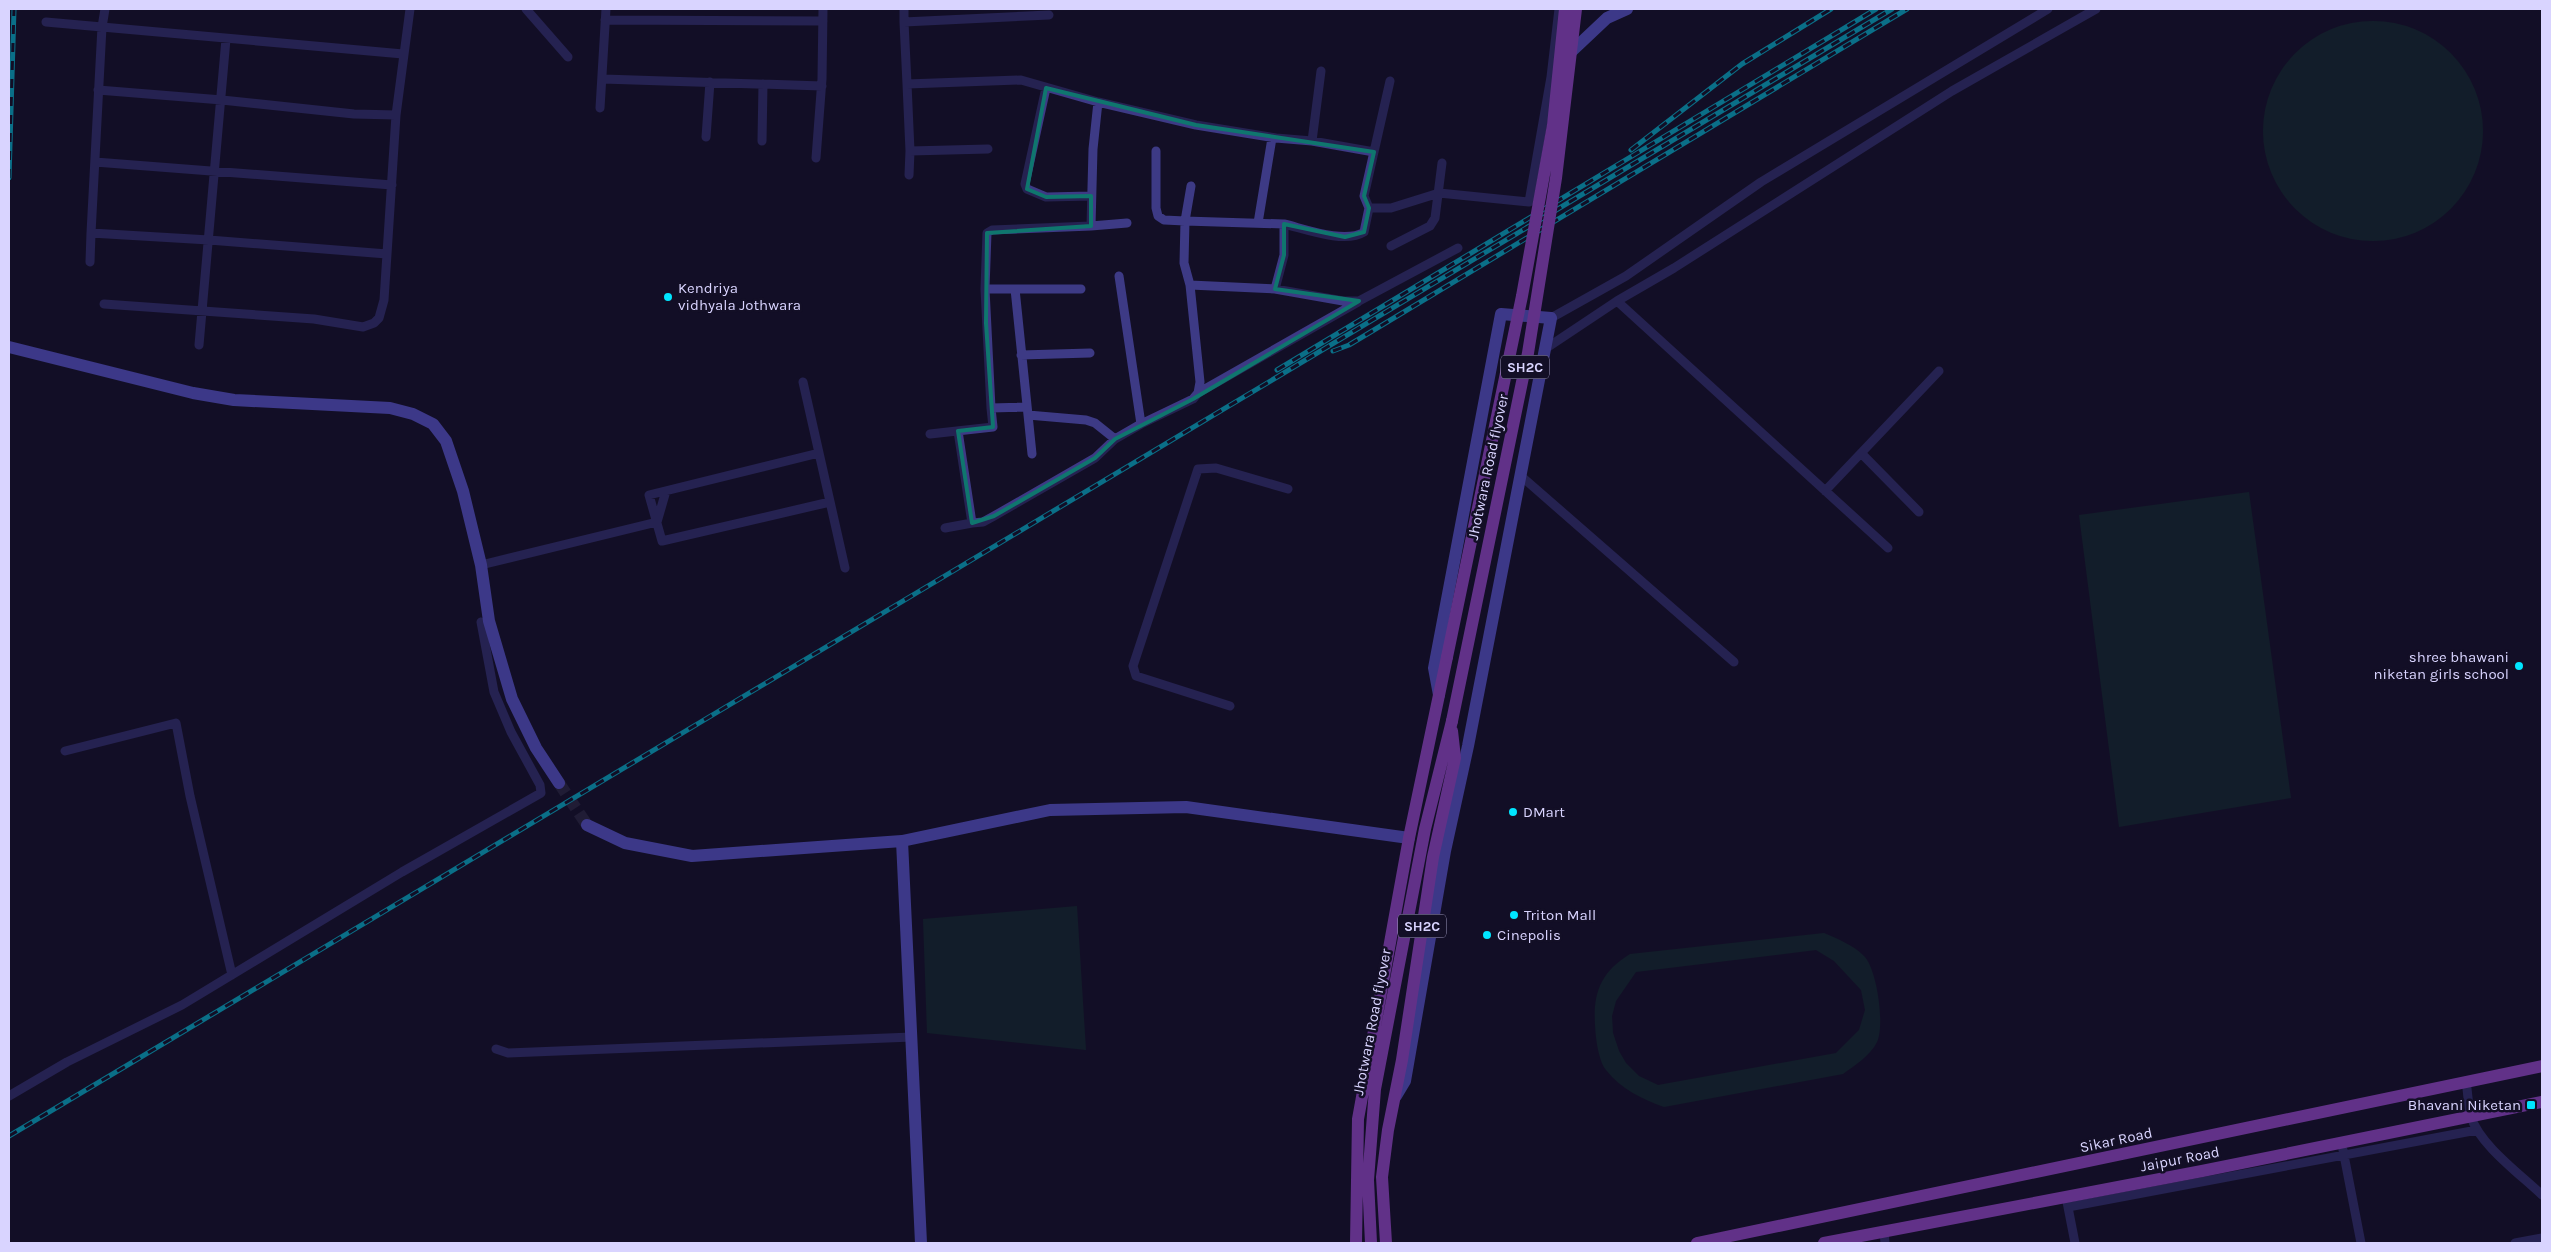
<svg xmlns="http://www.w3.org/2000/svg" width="2551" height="1252" viewBox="0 0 2551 1252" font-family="Karla,sans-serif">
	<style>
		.green { fill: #12302f; fill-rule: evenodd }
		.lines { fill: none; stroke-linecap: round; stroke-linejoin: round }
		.secondary-tunnel { stroke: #312d47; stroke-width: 12; stroke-dasharray: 12 6; stroke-linecap: butt }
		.street { stroke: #3d3a85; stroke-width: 9 }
		.secondary { stroke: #6f6bff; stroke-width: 12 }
		.primary { stroke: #c25bff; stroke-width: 12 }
		.rail-casing { stroke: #00e5ff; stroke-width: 5 }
		.rail { stroke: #130f26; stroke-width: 3; stroke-dasharray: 9; stroke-linecap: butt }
		.primary-bridge { stroke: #c25bff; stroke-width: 12 }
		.marked { fill: none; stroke: #0f766e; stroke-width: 4; stroke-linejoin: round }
		.poi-dot { fill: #00e5ff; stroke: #130f26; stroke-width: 2 }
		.labels { text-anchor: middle; stroke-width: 5; stroke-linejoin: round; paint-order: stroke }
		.shield { fill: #130f26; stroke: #9e99be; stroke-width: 1 }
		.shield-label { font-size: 14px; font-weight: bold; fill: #d9d4ff }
		.poi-label { font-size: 15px; fill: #d9d4ff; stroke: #130f26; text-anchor: start }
		.street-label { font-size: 15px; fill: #d9d4ff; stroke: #130f26 }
	</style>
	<rect width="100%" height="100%" fill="#130f26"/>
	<!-- green -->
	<path class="green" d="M2263 131a110 110 0 1 1 220 0a110 110 0 1 1-220 0Z
		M2249,492L2291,798L2119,827L2079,515Z
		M1077,906L1086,1050L927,1033L923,919Z
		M1824,933C1838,939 1853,945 1864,956C1877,969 1885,1025 1877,1042C1871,1055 1854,1066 1843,1074L1664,1107C1642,1099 1621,1089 1606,1070C1600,1063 1597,1046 1596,1037C1592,999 1596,975 1630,954ZM1816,950L1834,961L1861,990L1865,1010L1859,1030L1836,1053L1658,1085L1639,1076L1626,1063L1619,1051L1613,1033L1612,1016L1616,1001L1636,972Z"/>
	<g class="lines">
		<!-- secondary-tunnel -->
		<path class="secondary-tunnel" d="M559,783L587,825"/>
		<!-- street -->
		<path class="street" d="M105,9L102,27L403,54
			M526,9L568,57
			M904,9V22
			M605,20L823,21
			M46,22L102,27L91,233L209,240L387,254
			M1321,71L1312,141L1374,152
			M603,79L822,86
			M1390,81L1364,196L1369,208H1391L1439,193L1529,202L1551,77L1559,9
			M907,84L904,22L1049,15
			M1046,88L1025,184L1027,189L1046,197L1091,196
			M98,90L222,100L354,114L396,115
			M1098,102L1093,149L1091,226L1127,223
			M600,108L606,9
			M706,137L710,82
			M762,141L763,84
			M988,149L910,151L907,84L1021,80L1098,102L1196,125L1276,138L1312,141
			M1156,151V208L1158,216L1164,220L1185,221L1191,186
			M816,158L822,79L823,9
			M95,162L392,185
			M909,175L910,151
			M1258,223L1272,138
			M1391,246L1430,226L1435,218L1442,163
			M90,262L91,233
			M1119,276L1141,424L1193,399L1198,393L1200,382L1190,285L1184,263L1185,221L1284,224
			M1190,285L1275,289L1343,301H1359L1458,248
			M985,289L991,408L1026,407
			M1015,289H985L987,233L992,230L1091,226
			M1081,289H1015L1028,415L1086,420L1095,423L1115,439L1141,424
			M1275,289L1284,255V224C1305,229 1345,244 1364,232L1369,208
			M1617,301L1888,548
			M104,304L314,319L363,327L374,323L379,318L384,300L396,115L410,9
			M1551,318L1626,276L1761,182L2048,9
			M199,345L226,39
			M1545,349L1617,301L1674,268L1952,91L2096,9
			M1021,355L1090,353
			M803,382L845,568
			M1198,393L1358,302
			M1028,415L1032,454
			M958,431L972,523L983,522L994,516L1095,458L1115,439
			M930,434L993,427L991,408
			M819,453L649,495L662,541L830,502
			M1861,453L1919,512
			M1521,476L1734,662
			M1825,491L1939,371
			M945,528L972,523
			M481,565L657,522L666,491
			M1230,706L1136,676L1133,666L1198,469L1216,468L1288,489
			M65,751L176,723L190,796L232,975
			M496,1049L508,1053L912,1037
			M2466,1081C2468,1093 2468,1106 2471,1117C2480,1145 2520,1174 2542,1195
			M9,1096L67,1062L182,1005L402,872L541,793L540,785L511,732L494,692L481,622
			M2343,1150L2361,1243
			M2067,1202L2075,1243
			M2068,1207L2477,1130
			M1884,1231L1885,1243
			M2515,1243L2542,1238"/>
		<!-- secondary -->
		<path class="secondary" d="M1572,51L1607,18L1627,9
			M9,347L193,393L234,400L390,408L413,414L433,424L446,441L463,491L481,565L489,621L512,699L536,748L559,783
			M587,825L625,843L692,856L902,841L921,1243
			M902,841L1050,810L1186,807L1409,838
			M1396,1096L1405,1081L1445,851L1468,746L1551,318L1501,314L1434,668L1439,695"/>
		<!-- primary -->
		<path class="primary" d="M1356,1243L1358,1119L1409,838L1447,657
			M1371,1243L1368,1180L1375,1089L1425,829L1452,721
			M1386,1243L1382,1177L1388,1130L1402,1060L1433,857L1455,758L1452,731
			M1697,1243L2542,1066
			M1824,1243L2202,1171L2542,1102"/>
		<!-- rail casing -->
		<g class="rail-casing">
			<path id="rail" d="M1631,150L1742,64L1831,9
				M9,178L14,9
				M1333,351L1349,345L1907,9
				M1277,370L1876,9
				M9,1136L1892,9"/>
		</g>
		<!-- rail -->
		<use href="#rail" class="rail"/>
		<!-- primary-bridge -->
		<path class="primary-bridge" d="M1447,657L1522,296L1553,125L1565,9
			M1452,721L1528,353L1556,178L1576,9"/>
	</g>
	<!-- marked area -->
	<path d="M0 0H2551V1252H0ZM1046,88L1196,125L1374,152L1364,196L1369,208L1364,232L1345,237L1284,224V255L1275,289L1359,301L1193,399L1115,439L1095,458L994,516L972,523L958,431L993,427L986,323L987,233L1091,226V196L1046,197L1027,189Z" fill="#130f26" fill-opacity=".55" fill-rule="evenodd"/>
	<path class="marked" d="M1046,88L1196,125L1374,152L1364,196L1369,208L1364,232L1345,237L1284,224V255L1275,289L1359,301L1193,399L1115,439L1095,458L994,516L972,523L958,431L993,427L986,323L987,233L1091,226V196L1046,197L1027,189Z"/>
	<!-- markers -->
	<g class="poi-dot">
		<circle cx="668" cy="297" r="5"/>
		<circle cx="2519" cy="666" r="5"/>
		<circle cx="1513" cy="812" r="5"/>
		<circle cx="1514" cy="915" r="5"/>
		<circle cx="1487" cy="935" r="5"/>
		<rect x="2526" y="1100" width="10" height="10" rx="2.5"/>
	</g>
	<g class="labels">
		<!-- shield labels -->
		<g class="shield">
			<rect x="1501" y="355.5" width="48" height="23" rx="4"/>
			<rect x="1398" y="914.5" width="48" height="23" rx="4"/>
		</g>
		<g class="shield-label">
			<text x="1525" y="372">SH2C</text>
			<text x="1422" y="931">SH2C</text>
		</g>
		<!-- poi labels -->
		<g class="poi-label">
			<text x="678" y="293">Kendriya<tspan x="678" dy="17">vidhyala Jothwara</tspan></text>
			<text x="2509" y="662" text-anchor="end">shree bhawani<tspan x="2509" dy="17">niketan girls school</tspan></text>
			<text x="1523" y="817">DMart</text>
			<text x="1524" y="920">Triton Mall</text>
			<text x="1497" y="940">Cinepolis</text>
			<text x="2521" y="1110" text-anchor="end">Bhavani Niketan</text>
		</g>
		<!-- street labels -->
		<g class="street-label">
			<text transform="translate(1488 467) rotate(-78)" y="5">Jhotwara Road flyover</text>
			<text transform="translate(1372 1022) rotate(-79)" y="5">Jhotwara Road flyover</text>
			<text transform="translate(2116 1140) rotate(-12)" y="5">Sikar Road</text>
			<text transform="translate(2180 1159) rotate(-11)" y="5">Jaipur Road</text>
		</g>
	</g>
	<!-- border -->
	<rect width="2551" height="1252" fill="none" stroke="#d9d4ff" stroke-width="20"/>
</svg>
